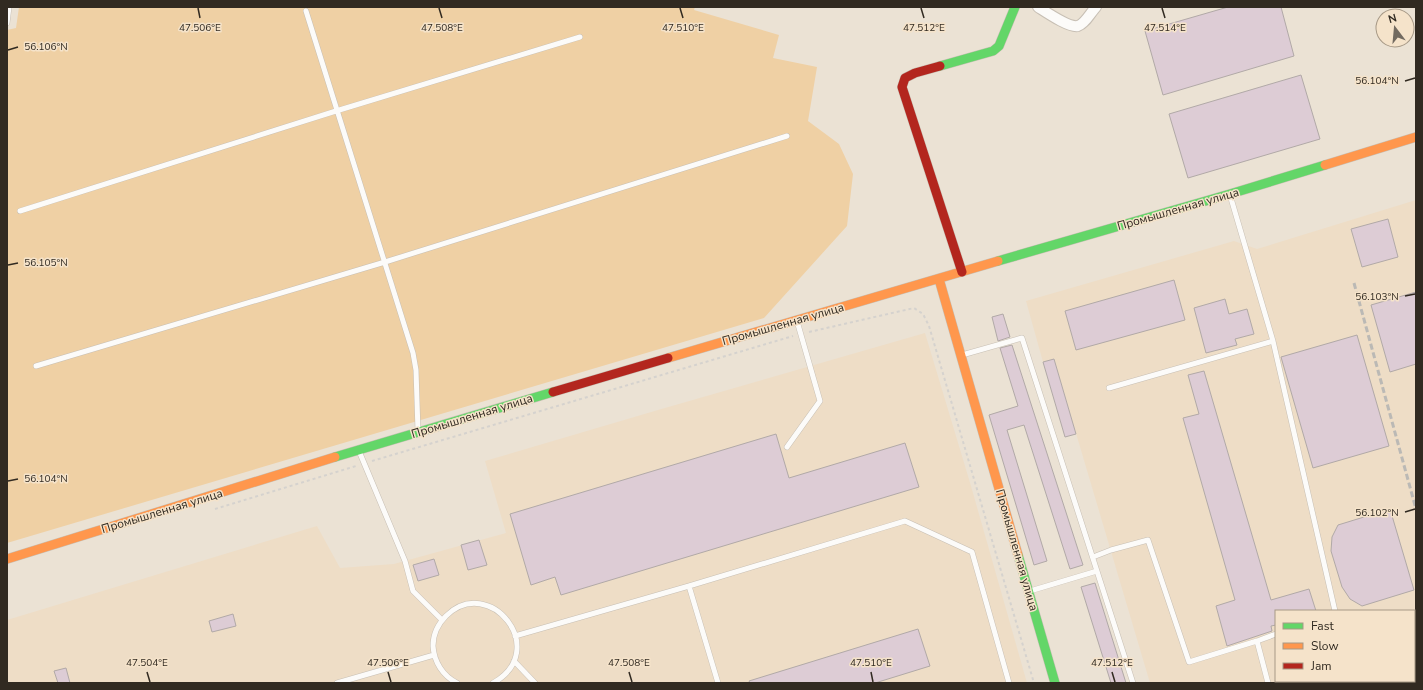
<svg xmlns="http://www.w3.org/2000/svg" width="1423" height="690" viewBox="0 0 1423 690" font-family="'Nunito Sans',sans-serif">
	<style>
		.built { fill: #eeddc6; fill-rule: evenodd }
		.green { fill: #efd0a4 }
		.building { fill: #ddccd5; stroke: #b1a9a7 }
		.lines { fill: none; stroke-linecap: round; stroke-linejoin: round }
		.lane-casing { stroke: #c7bfb4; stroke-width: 6 }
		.street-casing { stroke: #c7bfb4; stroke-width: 12 }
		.fast-casing { stroke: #c7bfb4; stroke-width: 10 }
		.slow-casing { stroke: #c7bfb4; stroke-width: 10 }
		.jam-casing { stroke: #c7bfb4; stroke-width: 10 }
		.path { stroke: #d5d2ce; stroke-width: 2; stroke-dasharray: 3 3; stroke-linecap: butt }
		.lane { stroke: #fcfbf9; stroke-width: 5 }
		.street { stroke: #fcfbf9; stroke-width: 10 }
		.fast { stroke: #63d668; stroke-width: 9 }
		.slow { stroke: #ff974d; stroke-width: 9 }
		.jam { stroke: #b3261e; stroke-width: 9 }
		.rail { stroke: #bbb9b5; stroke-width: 3; stroke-dasharray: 6 3; stroke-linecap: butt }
		.ticks { fill: none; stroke: #312a21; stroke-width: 1.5 }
		.labels { text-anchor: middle; stroke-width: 3; stroke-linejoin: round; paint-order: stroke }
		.street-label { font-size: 12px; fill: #312a21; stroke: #f5e3ca }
		.ticks-label { font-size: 10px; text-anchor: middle; fill: #312a21; stroke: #f5e3ca; stroke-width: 3; stroke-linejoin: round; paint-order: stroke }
	</style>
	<rect width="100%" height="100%" fill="#ebe2d4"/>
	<!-- built -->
	<path class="built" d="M1416,200V683H1150L1054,359L1043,362L1026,301L1234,241L1257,249ZM1276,611H1414V681H1276Z
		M925,333L971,486L1027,683H7V620L317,526L340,568L394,564L506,533L485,461L658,410Z"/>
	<!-- green -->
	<path class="green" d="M19,7H695L694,10L779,35L773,58L817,67L808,121L839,144L853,174L847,226L764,318L7,543V30L16,28Z"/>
	<!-- building -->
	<path class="building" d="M1228,7H1281L1294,56L1163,95L1145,31Z
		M1301,75L1320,139L1188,178L1169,114Z
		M1388,219L1398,257L1362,267L1351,229Z
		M1174,280L1185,320L1076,350L1065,311Z
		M1416,292V364L1390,372L1371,305Z
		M1225,299L1229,314L1247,309L1254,334L1235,339L1237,345L1206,353L1194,308Z
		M1003,314L1010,337L998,341L992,317Z
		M1357,335L1389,446L1313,468L1281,357Z
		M1012,345L1083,565L1070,569L1024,425L1007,430L1047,561L1034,565L989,415L1018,406L1000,348Z
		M1054,359L1076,434L1065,437L1043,362Z
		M1204,371L1271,600L1309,589L1316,611H1276V625L1271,626L1272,631L1227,646L1216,606L1235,600L1183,418L1199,414L1188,375Z
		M776,434L789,478L905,443L919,487L561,595L555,577L531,585L510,514Z
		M1390,509L1414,590L1362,606L1350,599L1342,587L1331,551L1332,537L1338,525Z
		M479,540L487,565L468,570L461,545Z
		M434,559L439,575L418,581L413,565Z
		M1095,583L1126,683H1111L1081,587Z
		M233,614L236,626L212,632L209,621Z
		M918,629L930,666L875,683H750L749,681Z
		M66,668L70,683H58L54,671Z"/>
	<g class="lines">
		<!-- lane casing -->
		<g class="lane-casing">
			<path id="lane" d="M306,11L413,353L416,370L418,431
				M7,23L9,7
				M1230,195L1273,341L1335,611
				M20,211L336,111L580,37
				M962,355L1022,338L1133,683
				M36,366L385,262L787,136
				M1109,388L1273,341
				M787,447L820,401L797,321
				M359,451L405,561L413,591L442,620
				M1093,557L1111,550L1148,540L1189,662L1257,641
				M689,586L718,683
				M1030,591L1097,571
				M515,636L689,586L905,521L972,552L1009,683
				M514,661L535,683
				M1351,681L1352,683
				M337,683L434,655
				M457,683C443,676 434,662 433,646C433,635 438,624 446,616C489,573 552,650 493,683
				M1268,683L1257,641L1276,634"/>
		</g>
		<!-- street casing -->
		<g class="street-casing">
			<path id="street" d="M1038,7C1046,12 1069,28 1078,26C1085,24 1091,12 1096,7"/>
		</g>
		<!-- fast casing -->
		<g class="fast-casing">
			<path id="fast" d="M940,66L993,51L999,46L1015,7
				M998,261L1230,194L1325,165
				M335,457L553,392
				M1018,555L1055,683"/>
		</g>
		<!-- slow casing -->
		<g class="slow-casing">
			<path id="slow" d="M1325,165L1416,137
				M939,279L1018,555
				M668,358L998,261
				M7,559L335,457"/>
		</g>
		<!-- jam casing -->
		<g class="jam-casing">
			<path id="jam" d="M940,66L915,73L905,78L902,87L962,272
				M553,392L668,358"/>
		</g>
		<!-- path -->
		<path class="path" d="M809,332L914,308L923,314L929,326L1034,683
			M372,461L793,336
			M215,509L356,466"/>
		<!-- lane -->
		<use href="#lane" class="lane"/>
		<!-- street -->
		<use href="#street" class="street"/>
		<!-- fast -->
		<use href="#fast" class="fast"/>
		<!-- slow -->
		<use href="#slow" class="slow"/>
		<!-- jam -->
		<use href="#jam" class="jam"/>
		<!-- rail -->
		<path class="rail" d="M1354,283L1416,509"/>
	</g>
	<!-- ticks -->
	<path class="ticks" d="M198,8L200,18M439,8L442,18M680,8L683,18M921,8L924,18M1162,8L1165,18M8,50L18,47M1405,81L1415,78M8,265L18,263M1405,296L1415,294M8,481L18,479M1405,512L1415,509M147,672L150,682M388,672L391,682M629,672L632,682M871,672L873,682M1112,672L1115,682"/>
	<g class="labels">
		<!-- street labels -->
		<g class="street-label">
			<text transform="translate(1178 209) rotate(-16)" y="4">Промышленная улица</text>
			<text transform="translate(783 324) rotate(-16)" y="4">Промышленная улица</text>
			<text transform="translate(472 416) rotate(-17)" y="4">Промышленная улица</text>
			<text transform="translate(162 511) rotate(-17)" y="4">Промышленная улица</text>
			<text transform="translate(1017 550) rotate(74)" y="4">Промышленная улица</text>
		</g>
	</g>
	<g class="ticks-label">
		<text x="200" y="31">47.506°E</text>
		<text x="442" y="31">47.508°E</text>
		<text x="683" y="31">47.510°E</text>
		<text x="924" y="31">47.512°E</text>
		<text x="1165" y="31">47.514°E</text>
		<text x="46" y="50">56.106°N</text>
		<text x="1377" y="84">56.104°N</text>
		<text x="46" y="266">56.105°N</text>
		<text x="1377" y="300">56.103°N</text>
		<text x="46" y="482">56.104°N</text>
		<text x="1377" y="516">56.102°N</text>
		<text x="147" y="666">47.504°E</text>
		<text x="388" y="666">47.506°E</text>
		<text x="629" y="666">47.508°E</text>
		<text x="871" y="666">47.510°E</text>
		<text x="1112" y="666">47.512°E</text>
	</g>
	<!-- border -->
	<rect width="1423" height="690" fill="none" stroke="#312a21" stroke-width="16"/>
	<!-- legend -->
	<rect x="1275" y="610" width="140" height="72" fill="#f5e3ca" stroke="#a79986"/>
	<rect x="1283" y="623" width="20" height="6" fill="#63d668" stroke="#a79986"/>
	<text x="1311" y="630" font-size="12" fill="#312a21">Fast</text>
	<rect x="1283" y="643" width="20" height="6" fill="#ff974d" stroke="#a79986"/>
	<text x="1311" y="650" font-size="12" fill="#312a21">Slow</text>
	<rect x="1283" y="663" width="20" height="6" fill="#b3261e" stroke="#a79986"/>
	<text x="1311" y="670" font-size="12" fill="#312a21">Jam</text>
	<!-- north arrow -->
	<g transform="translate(1395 28) rotate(344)"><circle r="19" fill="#f5e3ca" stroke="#a79986"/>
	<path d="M0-3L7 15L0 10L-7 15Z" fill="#726a60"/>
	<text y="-6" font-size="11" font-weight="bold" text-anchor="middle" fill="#312a21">N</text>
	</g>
</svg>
